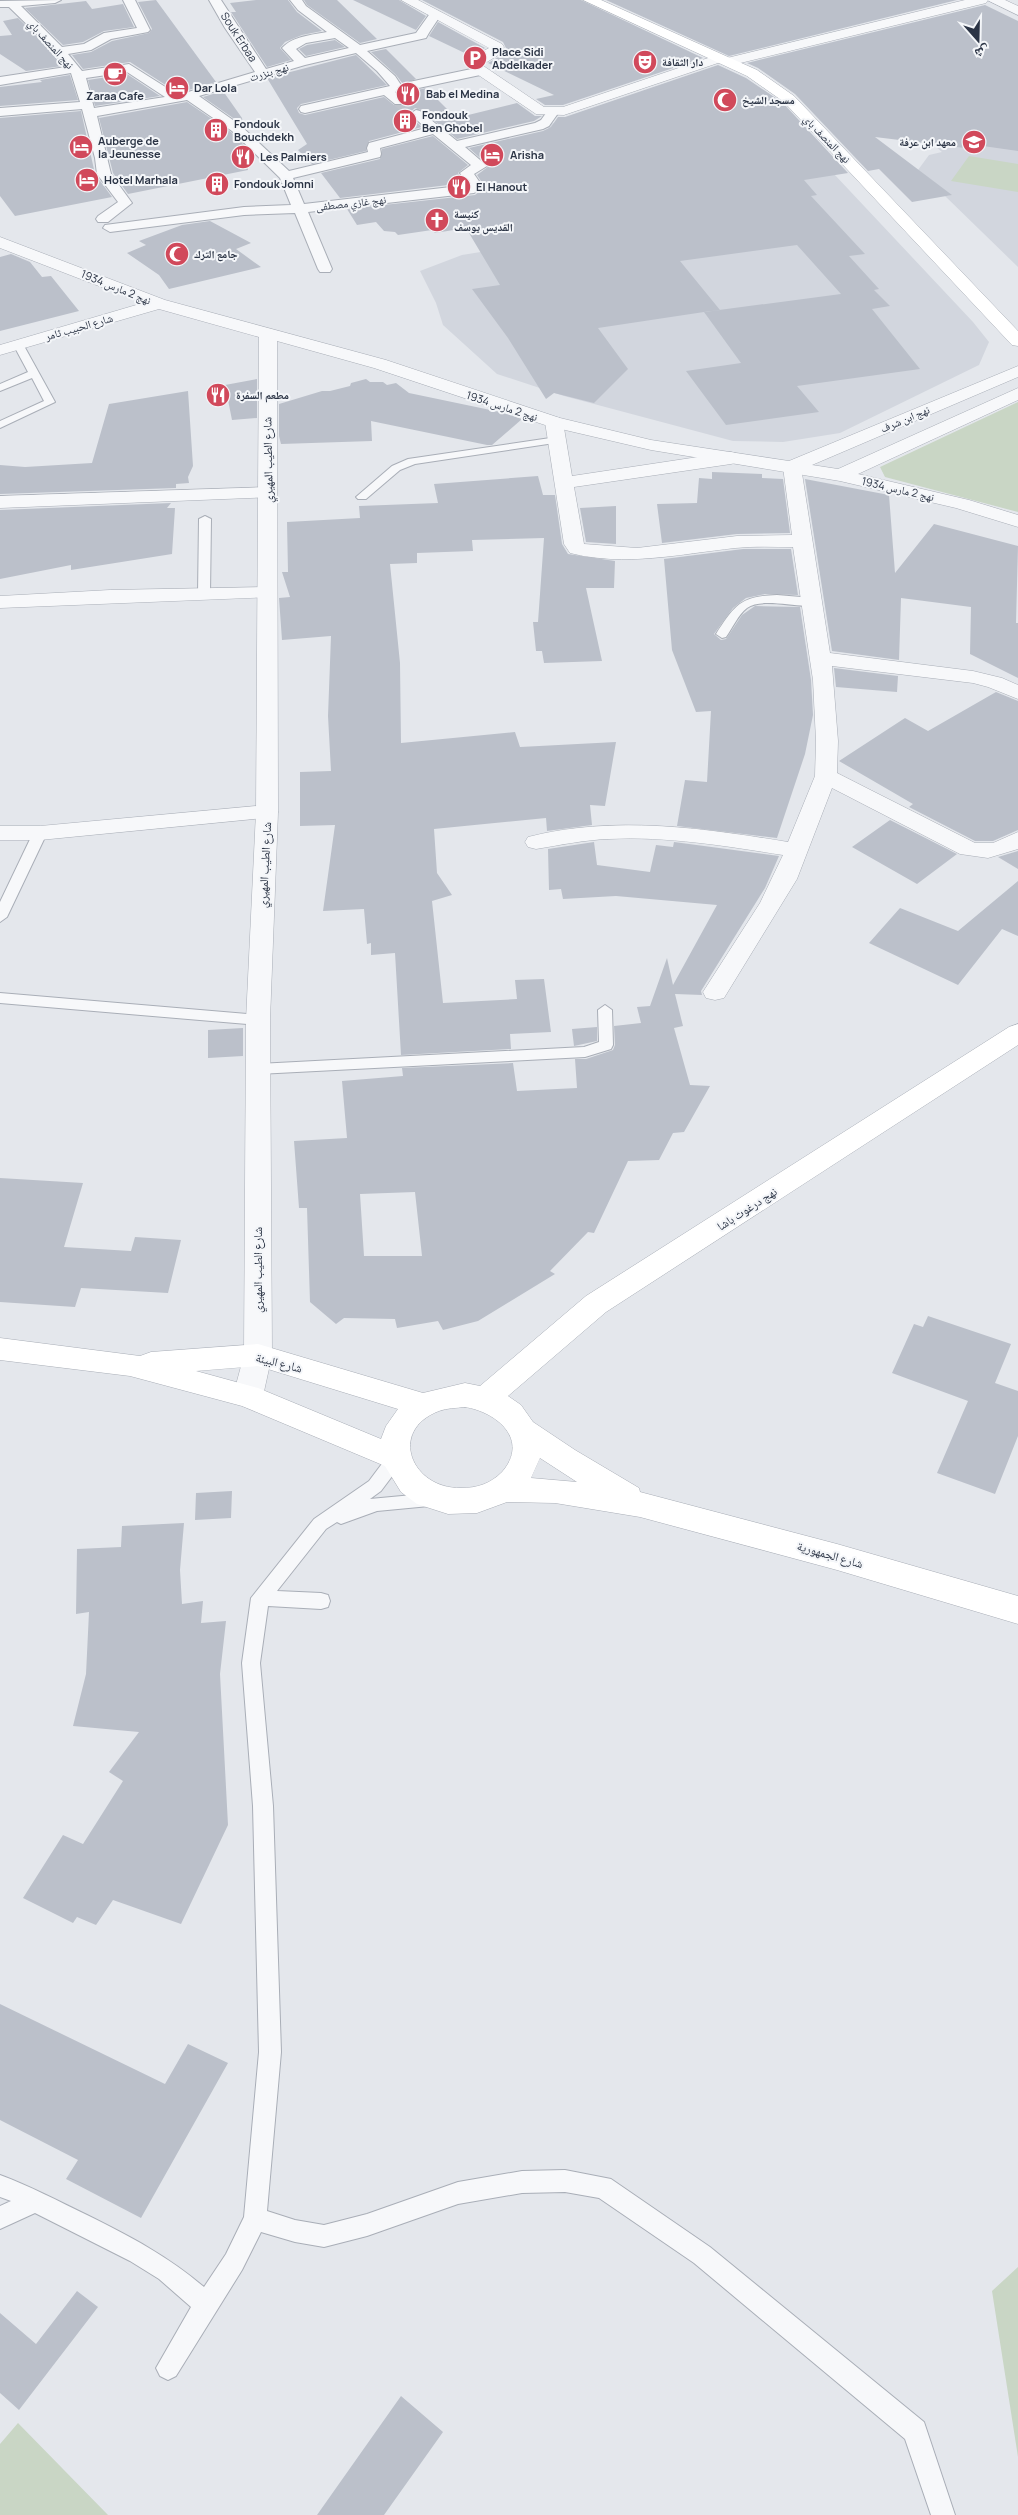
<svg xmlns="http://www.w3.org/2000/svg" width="1018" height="2515" viewBox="0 0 1018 2515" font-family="Manrope,'Noto Naskh Arabic',sans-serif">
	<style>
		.built { fill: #d2d6de }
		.green { fill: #c9d6c5 }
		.building { fill: #bbc0ca; fill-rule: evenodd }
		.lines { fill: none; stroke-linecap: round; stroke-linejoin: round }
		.pedestrian-tunnel { stroke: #bfc3cb; stroke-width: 13; stroke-dasharray: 13 6; stroke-linecap: butt }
		.service-casing { stroke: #a9aeb7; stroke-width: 2 }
		.pedestrian-casing { stroke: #a9aeb7; stroke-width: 2 }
		.minor-casing { stroke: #a9aeb7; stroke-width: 1 }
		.tertiary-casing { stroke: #a9aeb7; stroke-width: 1 }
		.secondary-casing { stroke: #a9aeb7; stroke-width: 1 }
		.service { fill: #f7f8fa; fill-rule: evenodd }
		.pedestrian { fill: #f7f8fa; fill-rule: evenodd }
		.minor { fill: #f7f8fa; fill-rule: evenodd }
		.tertiary { fill: #f7f8fa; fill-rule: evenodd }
		.secondary { fill: #fff; fill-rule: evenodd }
		.labels { text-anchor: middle; stroke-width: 4; stroke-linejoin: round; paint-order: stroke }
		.far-street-label { font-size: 11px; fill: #2b3445; stroke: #f4f6f9 }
		.far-poi-label { font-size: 11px; font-weight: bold; fill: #2b3445; stroke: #f4f6f9; text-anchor: start }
		.street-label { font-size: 12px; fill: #2b3445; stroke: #f4f6f9 }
	</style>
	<rect width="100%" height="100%" fill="#e4e7ec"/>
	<!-- built -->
	<path class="built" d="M1018,31V267L945,196L951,195L918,170L929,155L942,152L917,131Z
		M631,96L788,125L973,322L989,342L979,365L840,433L783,442L733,441L564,396L497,374L443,325L436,303L420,271L462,255L578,236L594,152L545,126Z"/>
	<!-- green -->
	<path class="green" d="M969,156L1018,164V192L951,181Z
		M1018,402V512L885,477L880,467Z
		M1018,2267V2457L992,2291Z
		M18,2423L108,2515H0V2444Z"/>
	<!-- building -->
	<path class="building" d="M156,0L216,82L178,93L130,62L83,69L72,55L91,52L112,41L149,33L152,29L138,2Z
		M256,0H288L297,12L322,31L302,35L285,42L280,48L291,60L267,67L231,12H236L230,3Z
		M304,0H337L377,39L360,43L307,5Z
		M353,0H399L426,16L416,30Z
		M422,0H581L703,58L563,105H545L536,99L554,95L488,63L502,55L506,48L503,42Z
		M606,0H957L729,56Z
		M86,1L92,9L123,4L134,27L104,31L83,42L63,45L25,8Z
		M985,5L1018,21V151L983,146L981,150L875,137L952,195L912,202L879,169L868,171L795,94L758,68L747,63Z
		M18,18L44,43L62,66L26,71L0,54V36L12,35L3,21Z
		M438,22L485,48L471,56L429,36Z
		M335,40L345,47L306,56L299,49L307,45Z
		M386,49L416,79L403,84L396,75L371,52Z
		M356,55L387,85L301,104L297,108L299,113L305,115L384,97L394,105L403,106L407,101L398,92L404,89L409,92L426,88L456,118L517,103L535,116H542L534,121L457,139L421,110L415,108L408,114L422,127L369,141L366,151L312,164L298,150L307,144L267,78Z
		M718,65L746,78L783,103L848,173L804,180L817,195L811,196L865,254L849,256L879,289L874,290L890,306L872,309L920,369L797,386L819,412L726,425L686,371L741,363L704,312L598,328L628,369L594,403L554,393L546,399L508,338L472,289L500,285L466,228L435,233L432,230L398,235L395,232L384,231L376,222L357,225L347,209L475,195L485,187L477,175L489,166L469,148L543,131L551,127L558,117H565ZM797,245L841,294L704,312L720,310L680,261Z
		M127,74L160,96L95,106L88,80Z
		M70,75L78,100L0,106V87L42,82L40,80Z
		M223,91L242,118L243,125L203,97Z
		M187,102L231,132L245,146L248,170L128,194L113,173L99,118Z
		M81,111L95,174L112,197L15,216L0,196V118Z
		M433,136L468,165L458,173L465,183L340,198L321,173L380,159L382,149Z
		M210,221L251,243L236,249L261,267L169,289L159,275L127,253L146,245L139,241L182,225Z
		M11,254L30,262L42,277L51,276L79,311L0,331V257Z
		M257,379V418L232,420L225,385Z
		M366,379L370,382H383L387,385L396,383L409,393L500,412L522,419L492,445H487L371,421L372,441L281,444L279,436V404L322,391H330L350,386L351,383Z
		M188,391L193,466L188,477L189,483L176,484V488L0,494V465L25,467L92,463L109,404Z
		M712,472L762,474V478L783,479L790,533L737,534L662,543L657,504L697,503L699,478L712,479Z
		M538,476L543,495H555L562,544L568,554L615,561L614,588H586L602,661L544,663L542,651H536L533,622H538L544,538L472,540L473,551L417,553V563L390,564L400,663L401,743L515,732L520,747L616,742L605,806L590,805L592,825L547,831L546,818L434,829L437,873L452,895L432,901L443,1003L517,999L515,980L544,979L551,1032L510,1034L511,1049L401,1055L395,953L371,955V943L367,944L364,909L323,911L335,825L300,826V772L331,771L328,716L331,636L282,640L279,598L290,597L282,572H288L287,522L360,518L359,506L438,503L434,484Z
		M805,479L889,495L895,573L934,524L1018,546L1016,623H1018V678L970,654L971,607L901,598L899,660L832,651Z
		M171,503L167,508H175L172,554L71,570V565L0,579V510Z
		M616,506V544L586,542L580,508Z
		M743,549H791L798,595L765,594L746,598L733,608L714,634L721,640L726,639L742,615L755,606L800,607L811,680L813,715L805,754L777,838L677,826L685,780L707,782L711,711L696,712L672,650L664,559Z
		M834,668L898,676L897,692L836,687Z
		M996,692L1018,701V830L993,841H975L909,807L913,804L839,761L905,718L928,731Z
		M890,820L957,854L917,884L852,847Z
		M594,842L597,865L650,872L656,845L673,847L674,842L779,856L765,888L701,991L702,995L675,994L683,1026L674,1028L690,1085L710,1086L684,1132L673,1133L659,1160L628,1161L594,1233L588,1232L550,1271L555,1274L478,1321L443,1330L438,1321L397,1328L395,1319L344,1318L336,1324L310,1302L307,1208H299L294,1141L347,1138L342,1081L403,1076L402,1068L513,1063L517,1091L577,1088L575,1059H586L613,1050L615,1045L614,1026L641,1023L637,1007L650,1006L667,958L673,985L717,905L616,896L563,899L561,889L549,890L548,849ZM415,1192L422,1256H364L360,1194Z
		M1018,851V869L998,857Z
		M1018,881V936L1002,929L958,985L869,943L900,908L958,931Z
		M597,1027V1041L574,1046L572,1029Z
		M243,1028V1056L208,1058V1030Z
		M0,1178L83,1183L64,1247L131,1251L135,1237L181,1240L168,1293L81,1288L75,1307L0,1302Z
		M928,1316L1011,1344L995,1383L1018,1391V1436L995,1494L937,1473L968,1401L892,1373L914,1324L923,1327Z
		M232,1491L231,1518L195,1520L196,1493Z
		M184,1523L180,1570L182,1604L203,1601L201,1623L226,1621L220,1674L228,1825L181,1924L113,1900L96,1925L77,1917L73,1923L23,1898L63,1835L83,1844L123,1781L109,1772L139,1732L73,1726L86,1674L89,1612L76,1614L77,1549L121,1547L122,1526Z
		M0,2004L165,2084L188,2044L228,2063L141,2218L66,2179L78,2160L0,2120Z
		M77,2291L98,2307L19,2410L0,2393V2313L36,2344Z
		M401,2396L443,2432L384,2515H317Z"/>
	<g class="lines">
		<!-- pedestrian-tunnel -->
		<path class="pedestrian-tunnel" d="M399,101L416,114"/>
		<!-- service casing -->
		<g class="service-casing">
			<path id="service" d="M18,341L23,344L55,402L0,428V421L44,401L32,378L0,391V384L28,372L13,344Z
				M557,437L562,440L561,442L415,464L400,470L366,499H358L356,497L392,466L408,459Z
				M205,516L211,519L210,594L204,598L198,594L199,519Z
				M777,595L813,598L819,602C809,613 765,595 747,608C738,615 733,627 726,637L722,638L716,634C735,605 741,596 777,595Z
				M40,829L47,833L7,917L0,922V902L33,833Z
				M0,993L258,1015L265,1020L258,1025L0,1003Z
				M605,1005L612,1010L613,1045L611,1049L585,1057L258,1074L253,1073L251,1069L253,1065L258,1064L584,1047L599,1042L598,1010Z
				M396,1451L402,1453L405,1458L402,1463L381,1491L370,1499L434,1493L440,1495L443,1500L440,1505L377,1511L341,1524L337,1522L326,1529L277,1591L321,1593L328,1595L330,1601L328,1607L321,1609L268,1606L260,1663L273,1806L281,2052L267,2211L295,2220L324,2225L367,2214L458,2182L522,2171L565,2170L611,2179L710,2247L924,2422L955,2515H931L905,2439L694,2263L599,2198L565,2192L522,2193L458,2204L367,2236L324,2247L295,2242L261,2232L242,2270L176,2376L168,2380L160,2376L156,2368L191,2307L159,2279L130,2261L35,2213L0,2229V2206L11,2201L0,2197V2175C30,2186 58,2201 87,2215C131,2237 166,2255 204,2287L226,2254L244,2217L259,2052L253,1806L242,1663L251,1598L314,1519L369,1481L390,1453Z"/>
		</g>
		<!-- pedestrian casing -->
		<g class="pedestrian-casing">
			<path id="pedestrian" d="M61,0L55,3L21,6L62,47L84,44L104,33L137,28L123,0H135L150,30L148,32L111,39L91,50L68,54L82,71L129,64L178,95L255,72L225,28L209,0H221L266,69L294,61L282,48C293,36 312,35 327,32L298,10L290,0H302L306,6L360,45L416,33L431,12H439L441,14C436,23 430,30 426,38L367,51L395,76L403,88L395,92L405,101L403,104H395L384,95L305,113L301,112L299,109L301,106L390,86L377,71L356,53L305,65L199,96L240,125L289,171L368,152L367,148L369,143L426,128L410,114L416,110L420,111L457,141L535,123L541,120L549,109H557L559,112L549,126L543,129L465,147L487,166L474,174L483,187L474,193L308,212L332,269L330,272H320L318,269L295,213L244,215L110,232L103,228L105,225L244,207L291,205L280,178L232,131L187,100L97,116L111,174L132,203L108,222H98L96,219L98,216L118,202L97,174L95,158L82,109L0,116V108L80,102L71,73L0,85V77L66,67L45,42L9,7H0V1ZM335,38L349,48L305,58L296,49L306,43ZM127,72L165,97L94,108L86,78ZM433,134L471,165L460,173L468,185L304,204L293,178L380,157L381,154L380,148Z
				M481,67L485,68L487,71L485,74L409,90L403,86L409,82Z"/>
		</g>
		<!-- minor casing -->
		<g class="minor-casing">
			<path id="minor" d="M401,0H418L502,44L504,47L500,54L482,65L544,107H563L720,54L727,58L965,0H988L986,3L728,66L721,62L564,115L536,114L471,70L467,62L469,59L489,48Z
				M554,417L560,418L563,422L572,476L731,452L738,454L740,458L738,462L731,464L574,487L584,544L637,548L737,536L792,535L783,467L785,463H799L801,467L830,653L973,671L1002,678L1018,685V699L988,687L973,683L832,666L838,741L837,773L975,843H993L1018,832V849L988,858L960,854L832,788L797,879L724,998L715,1000L706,998L703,992L760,903L783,855C726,846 667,836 608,839C584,840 560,845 536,849L528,847L525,842L528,837C614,815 702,828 788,842L815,776L816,741L813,680L793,547C774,547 755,546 735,548C680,554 625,567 570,553L564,544L545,422L548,418Z
				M268,487L275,489L277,493L275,497L0,508V496Z
				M266,587L273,589L276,593L273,597L0,608V596L110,590Z
				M267,805L275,807L278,812L275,817L40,840H0V826H40Z"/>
		</g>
		<!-- tertiary casing -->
		<g class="tertiary-casing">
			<path id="tertiary" d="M987,0H1005L1018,6V15Z
				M0,237L165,300L386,360L560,418L651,440L789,461L1018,366V377L812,465L838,469L1018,388V400L858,474L969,500L1018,515V527L956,508L840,481L651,450L548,426L374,368L277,341L278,812L270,1020L272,1355L263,1396L258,1404L248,1408L238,1404L233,1396L244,1355L246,1020L256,812L259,337L159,309L0,355V345L143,303L0,248Z"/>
		</g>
		<!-- secondary casing -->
		<g class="secondary-casing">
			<path id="secondary" d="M583,0H601L757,70L794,96L1018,331V346L1012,345L784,102L747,76Z
				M1018,1024V1045L606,1312L508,1396L521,1405L533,1422L575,1450L639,1488L640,1492L837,1544L1018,1596V1624L837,1570L640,1517L555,1503L507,1502L477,1513L448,1514L417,1504L401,1492L385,1466L242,1406L130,1376L0,1360V1338L140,1356L151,1352L258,1344L423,1393L465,1383L480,1386L586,1296L1009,1027ZM258,1366L398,1409L386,1426L381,1439L258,1388L196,1371ZM465,1407C497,1412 530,1440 502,1472C490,1484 477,1488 461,1488C412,1489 387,1431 439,1411C447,1408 456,1408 465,1407ZM540,1458L577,1482L531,1478Z"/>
		</g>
		<!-- service -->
		<use href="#service" class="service"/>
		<!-- pedestrian -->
		<use href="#pedestrian" class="pedestrian"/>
		<!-- minor -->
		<use href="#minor" class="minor"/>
		<!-- tertiary -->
		<use href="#tertiary" class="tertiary"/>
		<!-- secondary -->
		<use href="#secondary" class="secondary"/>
	</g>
	<!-- icons -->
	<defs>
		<g id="parking-disc" transform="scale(1.25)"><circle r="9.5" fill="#d1495b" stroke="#f4f6f9"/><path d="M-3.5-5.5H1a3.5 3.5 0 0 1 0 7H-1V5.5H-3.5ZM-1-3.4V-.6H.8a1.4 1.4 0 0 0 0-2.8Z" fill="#fff"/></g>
		<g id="theatre-disc" transform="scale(1.25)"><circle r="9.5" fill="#d1495b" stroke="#f4f6f9"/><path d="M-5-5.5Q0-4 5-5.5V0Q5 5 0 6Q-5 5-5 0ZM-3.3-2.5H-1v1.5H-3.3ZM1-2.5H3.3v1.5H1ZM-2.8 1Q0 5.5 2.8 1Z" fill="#fff"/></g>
		<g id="cafe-disc" transform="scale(1.25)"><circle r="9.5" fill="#d1495b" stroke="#f4f6f9"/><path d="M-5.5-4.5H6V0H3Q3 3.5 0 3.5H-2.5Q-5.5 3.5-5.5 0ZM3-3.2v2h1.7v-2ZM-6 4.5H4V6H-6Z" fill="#fff"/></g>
		<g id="hotel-disc" transform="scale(1.25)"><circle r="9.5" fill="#d1495b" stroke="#f4f6f9"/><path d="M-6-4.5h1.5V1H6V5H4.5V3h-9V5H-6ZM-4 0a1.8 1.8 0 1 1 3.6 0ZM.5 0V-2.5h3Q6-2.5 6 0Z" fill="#fff"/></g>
		<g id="restaurant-disc" transform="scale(1.25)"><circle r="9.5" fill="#d1495b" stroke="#f4f6f9"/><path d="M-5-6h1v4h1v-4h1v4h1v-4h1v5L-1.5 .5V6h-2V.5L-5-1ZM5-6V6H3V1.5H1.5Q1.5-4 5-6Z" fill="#fff"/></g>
		<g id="mosque-disc" transform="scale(1.25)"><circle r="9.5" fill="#d1495b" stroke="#f4f6f9"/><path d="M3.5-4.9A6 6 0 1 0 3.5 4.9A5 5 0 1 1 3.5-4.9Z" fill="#fff"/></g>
		<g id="building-disc" transform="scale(1.25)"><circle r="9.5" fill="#d1495b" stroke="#f4f6f9"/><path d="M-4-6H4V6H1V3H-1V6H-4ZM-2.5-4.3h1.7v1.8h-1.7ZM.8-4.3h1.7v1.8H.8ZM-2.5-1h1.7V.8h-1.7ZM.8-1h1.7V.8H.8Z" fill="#fff"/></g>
		<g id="school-disc" transform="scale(1.25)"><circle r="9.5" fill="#d1495b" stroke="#f4f6f9"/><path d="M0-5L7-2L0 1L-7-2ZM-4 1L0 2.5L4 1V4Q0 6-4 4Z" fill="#fff"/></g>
		<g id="church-disc" transform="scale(1.25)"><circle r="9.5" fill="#d1495b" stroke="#f4f6f9"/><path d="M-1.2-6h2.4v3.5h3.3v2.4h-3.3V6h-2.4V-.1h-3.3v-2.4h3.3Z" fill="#fff"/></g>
	</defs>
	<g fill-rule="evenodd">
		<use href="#parking-disc" x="475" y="58"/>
		<use href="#theatre-disc" x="645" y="62"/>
		<use href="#cafe-disc" x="115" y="74"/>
		<use href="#hotel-disc" x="177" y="88"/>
		<use href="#restaurant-disc" x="408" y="94"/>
		<use href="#mosque-disc" x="725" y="100"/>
		<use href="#building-disc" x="405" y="121"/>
		<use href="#building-disc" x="216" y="130"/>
		<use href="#school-disc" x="974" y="142"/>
		<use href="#hotel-disc" x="81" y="147"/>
		<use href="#hotel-disc" x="492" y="155"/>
		<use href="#restaurant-disc" x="243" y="157"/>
		<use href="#hotel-disc" x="87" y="180"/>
		<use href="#building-disc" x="217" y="184"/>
		<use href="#restaurant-disc" x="459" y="187"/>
		<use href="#church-disc" x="437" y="220"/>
		<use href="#mosque-disc" x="177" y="254"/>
		<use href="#restaurant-disc" x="218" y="395"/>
	</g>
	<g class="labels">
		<!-- far-street labels -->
		<g class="far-street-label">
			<text transform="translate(239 37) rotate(57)" y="4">Souk Erbaa</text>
			<text transform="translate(51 44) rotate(48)" y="4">نهج المنصف باي</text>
			<text transform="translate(269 72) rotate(-16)" y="4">نهج بنزرت</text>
			<text transform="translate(827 139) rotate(46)" y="4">نهج المنصف باي</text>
			<text transform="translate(351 203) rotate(-6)" y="4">نهج غازي مصطفى</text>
			<text transform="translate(116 287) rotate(22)" y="4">نهج 2 مارس 1934</text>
			<text transform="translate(79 327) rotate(-16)" y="4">شارع الحبيب ثامر</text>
			<text transform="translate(502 406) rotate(18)" y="4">نهج 2 مارس 1934</text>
			<text transform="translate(905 419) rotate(-23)" y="4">نهج ابن شرف</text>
			<text transform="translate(898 489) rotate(13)" y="4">نهج 2 مارس 1934</text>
		</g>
		<!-- far-poi labels -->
		<g class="far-poi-label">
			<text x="492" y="56">Place Sidi<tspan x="492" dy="13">Abdelkader</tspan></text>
			<text x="662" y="66">دار الثقافة</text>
			<text x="194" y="92">Dar Lola</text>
			<text x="426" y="98">Bab el Medina</text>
			<text x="115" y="100" text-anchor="middle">Zaraa Cafe</text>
			<text x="742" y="104">مسجد الشيخ</text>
			<text x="422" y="119">Fondouk<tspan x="422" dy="13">Ben Ghobel</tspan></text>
			<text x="234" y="128">Fondouk<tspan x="234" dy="13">Bouchdekh</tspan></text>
			<text x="98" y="145">Auberge de<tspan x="98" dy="13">la Jeunesse</tspan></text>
			<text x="956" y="146" text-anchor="end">معهد ابن عرفة</text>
			<text x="510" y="159">Arisha</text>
			<text x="260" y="161">Les Palmiers</text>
			<text x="104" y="184">Hotel Marhala</text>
			<text x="234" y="188">Fondouk Jomni</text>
			<text x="476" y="191">El Hanout</text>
			<text x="454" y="218">كنيسة<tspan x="454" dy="13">القديس يوسف</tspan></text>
			<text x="194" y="258">جامع الترك</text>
			<text x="236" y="399">مطعم السفرة</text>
		</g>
		<!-- street labels -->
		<g class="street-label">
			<text transform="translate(268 460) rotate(-91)" y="4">شارع الطيب المهيري</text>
			<text transform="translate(265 865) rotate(-87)" y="4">شارع الطيب المهيري</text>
			<text transform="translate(747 1209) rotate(-33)" y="4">نهج درغوث باشا</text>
			<text transform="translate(258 1270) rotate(-90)" y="4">شارع الطيب المهيري</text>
			<text transform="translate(279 1363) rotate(14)" y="4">شارع البيئة</text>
			<text transform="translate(830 1555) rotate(16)" y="4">شارع الجمهورية</text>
		</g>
	</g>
	<!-- north arrow -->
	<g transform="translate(978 40) rotate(160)" stroke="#f4f6f9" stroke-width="4" paint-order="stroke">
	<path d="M0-4L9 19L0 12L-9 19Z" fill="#2b3445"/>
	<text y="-8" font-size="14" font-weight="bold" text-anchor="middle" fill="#2b3445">ش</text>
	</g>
</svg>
